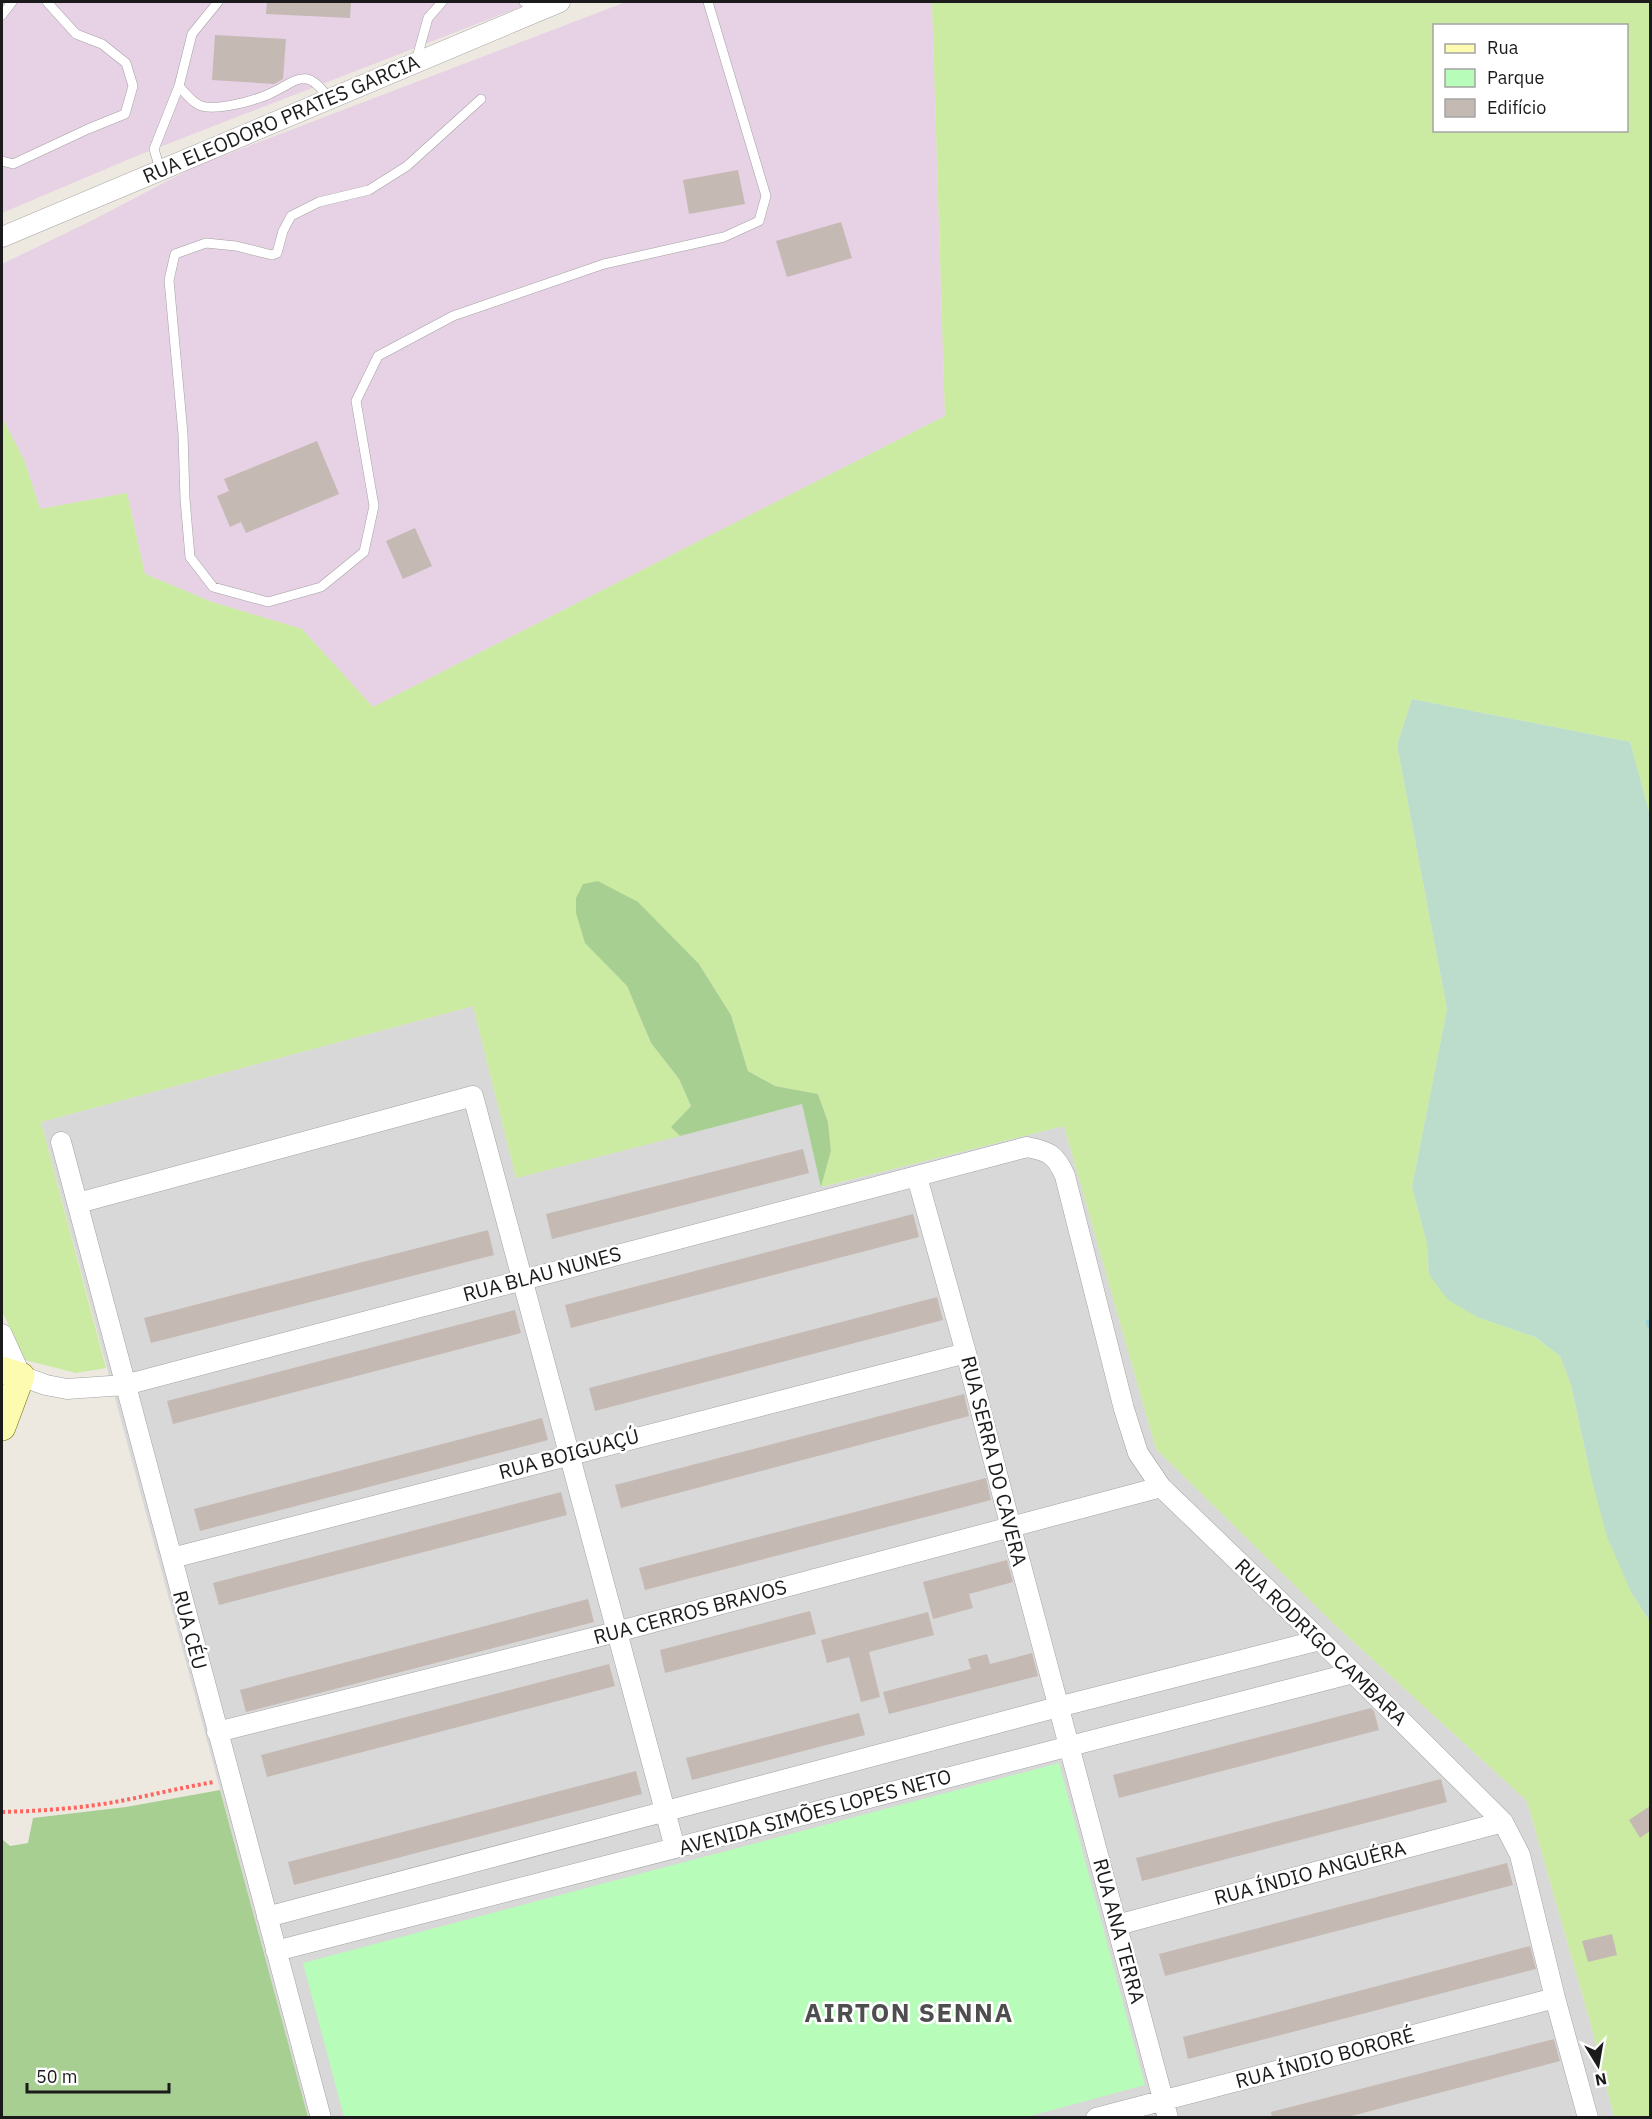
<svg xmlns="http://www.w3.org/2000/svg" width="1652" height="2119" viewBox="0 0 1652 2119" font-family="'IBM Plex Sans',sans-serif">
	<style>
		.residential { fill: #d9d8d8 }
		.industrial { fill: #e7d1e4 }
		.grass { fill: #cbeba2; fill-rule: evenodd }
		.forest { fill: #a8cf92 }
		.wetland { fill: #bcddcb }
		.park { fill: #b8fcb9 }
		.lines { fill: none; stroke-linecap: round; stroke-linejoin: round }
		.stream { stroke: #9dd4de; stroke-width: 6 }
		.building { fill: #c5b9b3 }
		.lane-casing { stroke: #a2a2a2; stroke-width: 10 }
		.street-casing { stroke: #a2a2a2; stroke-width: 21 }
		.secondary-casing { stroke: #707400; stroke-width: 28 }
		.path { stroke: #ff645f; stroke-width: 4; stroke-dasharray: 3 3; stroke-linecap: butt }
		.lane { stroke: #fff; stroke-width: 9 }
		.street { stroke: #fff; stroke-width: 20 }
		.secondary { stroke: #fcfbaf; stroke-width: 27 }
		.labels { text-anchor: middle; stroke-width: 5; stroke-linejoin: round; paint-order: stroke }
		.street-label { font-size: 20px; fill: #1b1b1b; stroke: #fff }
		.district-label { font-size: 26px; font-weight: bold; letter-spacing: 1.5px; fill: #4e4e4e; stroke: #fff }
	</style>
	<rect width="100%" height="100%" fill="#ede8e0"/>
	<!-- residential -->
	<path class="residential" d="M473,1006L516,1178L802,1104L822,1187L1064,1126L1156,1449L1333,1623L1527,1801L1591,2025L1614,2117H308L41,1122Z"/>
	<!-- industrial -->
	<path class="industrial" d="M2,2H533L134,157L2,213Z
		M626,2H932L945,416L373,707L302,629L212,602L145,574L127,493L40,509L25,462L2,417V264L91,221L196,166Z"/>
	<!-- grass -->
	<path class="grass" d="M932,2H1650V815L1630,742L1412,699L1397,745L1447,1009L1412,1187L1427,1244L1429,1275L1477,1317L1535,1337L1560,1356L1571,1385L1591,1477L1631,1592L1650,1622V2117H1614L1591,2025L1527,1801L1333,1623L1156,1449L1064,1126L821,1187L831,1151L828,1122L818,1094L775,1086L748,1071L731,1015L699,964L585,942L627,986L651,1043L679,1079L691,1106L671,1127L680,1136L516,1178L473,1006L41,1122L106,1368L76,1373L25,1360L2,1311V417L25,462L40,509L127,493L145,574L212,602L302,629L373,707L945,416ZM1434,26H1626V130H1434Z"/>
	<!-- forest -->
	<path class="forest" d="M598,881L638,902L699,964L731,1015L748,1071L775,1086L818,1094L828,1122L831,1151L821,1187L802,1104L680,1136L671,1127L691,1106L679,1079L651,1043L627,986L585,943L576,913V898L583,884Z
		M220,1790L308,2117H2V1839L10,1846L28,1843L33,1818L126,1807Z"/>
	<!-- wetland -->
	<path class="wetland" d="M1412,699L1630,742L1650,815V1622L1631,1592L1607,1537L1591,1477L1571,1385L1560,1356L1535,1337L1477,1317L1448,1300L1429,1275L1427,1244L1412,1187L1447,1009L1397,745Z"/>
	<!-- park -->
	<path class="park" d="M1059,1763L1145,2085L1023,2118L344,2117L303,1963Z"/>
	<g class="lines">
		<!-- stream -->
		<path class="stream" d="M1649,1322L1650,1326"/>
	</g>
	<!-- building -->
	<path class="building" d="M267,2H351L350,18L266,14Z
		M215,35L286,39L283,79L274,84L212,80Z
		M738,170L745,204L689,214L683,180Z
		M841,222L852,258L787,277L776,241Z
		M317,441L339,494L246,533L241,522L230,527L217,496L229,491L224,479Z
		M415,528L432,566L403,579L386,541Z
		M803,1149L809,1173L552,1239L546,1214Z
		M913,1214L919,1237L571,1328L565,1305Z
		M488,1230L494,1255L151,1343L144,1318Z
		M937,1297L943,1320L595,1411L589,1388Z
		M515,1310L521,1333L173,1424L167,1401Z
		M964,1394L969,1416L621,1508L615,1485Z
		M542,1418L548,1440L200,1531L194,1509Z
		M986,1478L991,1500L645,1590L639,1568Z
		M561,1492L567,1515L219,1605L213,1583Z
		M1007,1560L1013,1582L969,1594L973,1608L933,1619L923,1582Z
		M588,1599L594,1622L246,1712L240,1690Z
		M810,1611L816,1634L665,1673L660,1650Z
		M928,1612L934,1635L869,1652L880,1697L861,1702L849,1657L827,1663L821,1640Z
		M1032,1653L1038,1676L889,1714L883,1692L971,1669L968,1659L987,1654L990,1664Z
		M609,1664L615,1686L267,1777L261,1755Z
		M1371,1708L1374,1711L1379,1730L1119,1798L1113,1775Z
		M859,1713L865,1735L692,1780L686,1758Z
		M636,1771L642,1794L294,1885L288,1862Z
		M1441,1779L1447,1802L1142,1881L1136,1858Z
		M1650,1806V1831L1640,1838L1629,1820Z
		M1507,1863L1513,1885L1165,1976L1159,1954Z
		M1612,1934L1617,1955L1588,1962L1582,1941Z
		M1530,1946L1536,1969L1188,2059L1183,2037Z
		M1554,2039L1560,2061L1344,2118H1272L1271,2112Z"/>
	<g class="lines">
		<!-- lane casing -->
		<g class="lane-casing">
			<path id="lane" d="M524,2L538,11
				M2,15L12,2
				M416,61L428,18L442,2
				M179,86C185,93 191,101 199,105C214,112 252,101 267,95C297,82 305,64 329,99
				M481,99L407,166L369,190L319,202L291,216L283,231L277,253L272,255L236,246L206,243L175,254L169,280L183,434L185,499L190,557L213,587L268,602L321,587L364,552L374,506L356,401L378,356L453,316L604,264L724,237L759,221L766,196L708,2
				M2,161L13,164L88,129L125,114L133,86L126,63L102,44L76,34L47,2
				M160,169L154,149L179,86L192,34L218,2"/>
		</g>
		<!-- street casing -->
		<g class="street-casing">
			<path id="street" d="M2,237L560,2
				M61,1142L321,2118
				M917,1177L966,1353L1011,1528L1168,2118
				M78,1203L473,1096L675,1848
				M2,1334L21,1376L46,1385L67,1389L125,1385L1027,1147C1049,1151 1056,1155 1065,1176L1124,1409L1138,1453L1161,1487L1320,1640L1503,1822L1520,1855L1555,1998L1588,2118
				M172,1558L966,1353
				M217,1732L616,1632L1161,1487
				M267,1917L1058,1707L1320,1640
				M1117,1925L1503,1822
				M276,1951L1353,1673
				M1096,2118L1555,1998"/>
		</g>
		<!-- secondary casing -->
		<g class="secondary-casing">
			<path id="secondary" d="M2,1370L21,1376L2,1427"/>
		</g>
		<!-- path -->
		<path class="path" d="M2,1812C38,1811 73,1809 109,1803C144,1797 179,1788 214,1782"/>
		<!-- lane -->
		<use href="#lane" class="lane"/>
		<!-- street -->
		<use href="#street" class="street"/>
		<!-- secondary -->
		<use href="#secondary" class="secondary"/>
	</g>
	<g class="labels">
		<!-- street labels -->
		<g class="street-label">
			<text transform="translate(281 119) rotate(-23)" y="7">RUA ELEODORO PRATES GARCIA</text>
			<text transform="translate(542 1274) rotate(-15)" y="7">RUA BLAU NUNES</text>
			<text transform="translate(569 1454) rotate(-15)" y="7">RUA BOIGUAÇÚ</text>
			<text transform="translate(994 1461) rotate(76)" y="7">RUA SERRA DO CAVERA</text>
			<text transform="translate(690 1612) rotate(-15)" y="7">RUA CERROS BRAVOS</text>
			<text transform="translate(190 1630) rotate(75)" y="7">RUA CÉU</text>
			<text transform="translate(1321 1642) rotate(44)" y="7">RUA RODRIGO CAMBARA</text>
			<text transform="translate(815 1812) rotate(-15)" y="7">AVENIDA SIMÕES LOPES NETO</text>
			<text transform="translate(1310 1873) rotate(-15)" y="7">RUA ÍNDIO ANGUÉRA</text>
			<text transform="translate(1119 1931) rotate(75)" y="7">RUA ANA TERRA</text>
			<text transform="translate(1325 2058) rotate(-15)" y="7">RUA ÍNDIO BORORÉ</text>
		</g>
		<!-- district labels -->
		<g class="district-label">
			<text x="909" y="2022">AIRTON SENNA</text>
		</g>
	</g>
	<!-- border -->
	<rect width="1652" height="2119" fill="none" stroke="#1b1b1b" stroke-width="6"/>
	<!-- legend -->
	<rect x="1433" y="24" width="195" height="108" fill="#ffffff" stroke="#a4a4a4" stroke-width="1.5"/>
	<rect x="1445" y="44" width="30" height="9" fill="#fcfbaf" stroke="#a4a4a4" stroke-width="1.5"/>
	<text x="1487" y="54" font-size="18" fill="#1b1b1b">Rua</text>
	<rect x="1445" y="69" width="30" height="18" fill="#b8fcb9" stroke="#a4a4a4" stroke-width="1.5"/>
	<text x="1487" y="84" font-size="18" fill="#1b1b1b">Parque</text>
	<rect x="1445" y="99" width="30" height="18" fill="#c5b9b3" stroke="#a4a4a4" stroke-width="1.5"/>
	<text x="1487" y="114" font-size="18" fill="#1b1b1b">Edifício</text>
	<!-- north arrow -->
	<g transform="translate(1598 2065) rotate(169)" stroke="#ffffff" stroke-width="4.5" paint-order="stroke">
	<path d="M0-4.5L10 22L0 15L-10 22Z" fill="#1b1b1b"/>
	<text y="-9" font-size="16" font-weight="bold" text-anchor="middle" fill="#1b1b1b">N</text>
	</g>
	<!-- scale -->
	<path d="M27 2083v9h142v-9" fill="none" stroke="#1b1b1b" stroke-width="3"/>
	<text x="36" y="2083" font-size="18" fill="#1b1b1b" stroke="#ffffff" stroke-width="4.5" paint-order="stroke">50 m</text>
</svg>
